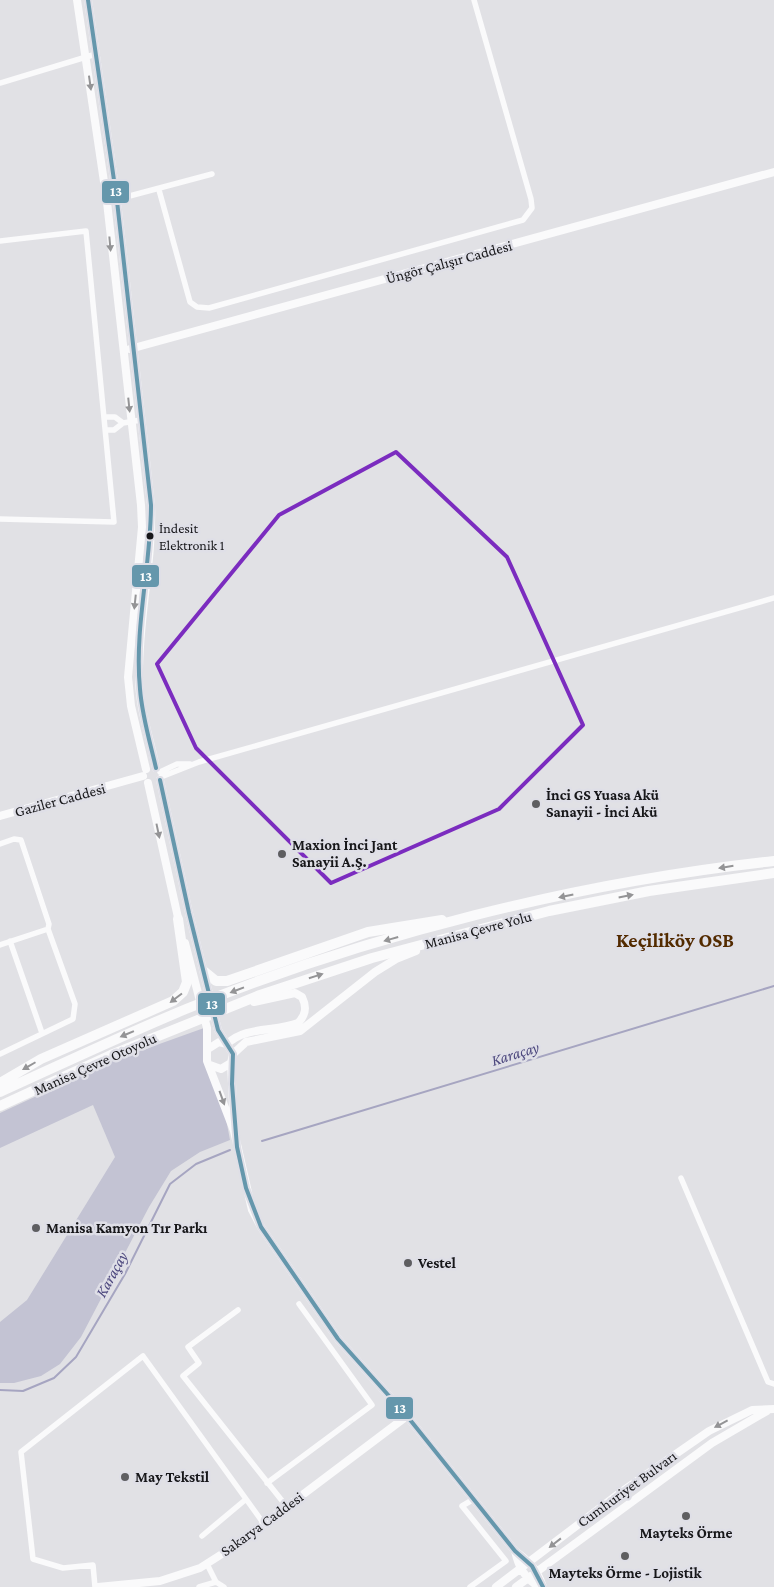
<svg xmlns="http://www.w3.org/2000/svg" width="774" height="1587" viewBox="0 0 774 1587" font-family="'Crimson Pro',serif">
	<style>
		.green { fill: #c3c3d3 }
		.lines { fill: none; stroke-linecap: round; stroke-linejoin: round }
		.stream { stroke: #a6a5c1; stroke-width: 2 }
		.street { stroke: #fafafb; stroke-width: 5.5 }
		.secondary { stroke: #fafafb; stroke-width: 8 }
		.highway { stroke: #fafafb; stroke-width: 10 }
		.bus-1-casing { stroke: #dfdfe7; stroke-width: 8 }
		.bus-1 { stroke: #6597ac; stroke-width: 4 }
		.oneway { fill: #949496 }
		.marked { fill: none; stroke: #7b2cbf; stroke-width: 4; stroke-linejoin: round }
		.bus-dot { fill: #17171a; stroke: #dfdfe7; stroke-width: 2 }
		.poi-dot { fill: #5e5e61; stroke: #dfdfe7; stroke-width: 2 }
		.labels { text-anchor: middle; stroke-width: 5; stroke-linejoin: round; paint-order: stroke }
		.bus-label { font-size: 14px; fill: #17171a; stroke: #dfdfe7; text-anchor: start }
		.street-label { font-size: 15px; fill: #17171a; stroke: #dfdfe7 }
		.poi-label { font-size: 15px; font-weight: bold; fill: #17171a; stroke: #dfdfe7; text-anchor: start }
		.water-label { font-size: 16px; font-style: italic; fill: #4d487e; stroke: #dfdfe7 }
		.district-label { font-size: 20px; font-weight: bold; fill: #532b00; stroke: #dfdfe7 }
		.line-badge { stroke: #dfdfe7; stroke-width: 2 }
		.badge-label { font-size: 14px; text-anchor: middle; font-weight: bold; fill: #fff }
	</style>
	<rect width="100%" height="100%" fill="#e1e1e5"/>
	<!-- green -->
	<path class="green" d="M204,1028L203,1054L207,1069L223,1103L230,1140L200,1152L171,1171L149,1207L81,1337L60,1364L41,1376L14,1383H0V1322L27,1300L115,1157L93,1105L0,1148V1113L112,1061Z"/>
	<g class="lines">
		<!-- stream -->
		<path class="stream" d="M262,1141L774,986
			M0,1390L23,1391L54,1378L76,1357L125,1274L170,1184L196,1164L230,1150"/>
		<!-- street -->
		<path class="street" d="M0,83L96,54
			M159,190L190,302L197,307L209,308L523,220L532,208L531,199L474,0
			M107,202L212,174
			M0,241L86,231L114,522L0,519
			M104,417H115L123,423
			M106,430H114L123,423L141,420
			M160,772L177,764H190
			M161,777L199,762L774,598
			M0,844L14,839L21,840L49,924L48,929L0,945
			M10,941L42,1033
			M0,1054L73,1019L75,1004L48,929
			M681,1178L768,1382L774,1384
			M238,1310L188,1347L199,1363L183,1376L287,1507
			M267,1483L372,1405L299,1304
			M202,1536L245,1500
			M207,1564L216,1582L224,1587
			M95,1587L93,1565L63,1568L33,1559L21,1452L143,1356L264,1524
			M199,1587L216,1582
			M470,1587L506,1561L462,1506L474,1499"/>
		<!-- secondary -->
		<path class="secondary" d="M77,0L107,202L141,505L142,527L128,677L131,706L146,769
			M88,0L117,201L151,505C153,563 138,620 139,677C139,708 150,738 156,768
			M130,349L774,172
			M160,780L189,913L218,1030L233,1054L231,1063L234,1124
			M148,783L179,922
			M0,816L143,776
			M185,943L207,1028V1061L234,1131L252,1210L261,1227L338,1339L407,1416L515,1551C530,1562 537,1569 543,1587
			M227,1044C245,1026 275,1032 298,1023C306,1015 307,1007 302,997L295,993L254,1002
			M208,1049L219,1042L227,1044
			M233,1054L246,1042L300,1031L375,972L396,959L416,951
			M210,1065L221,1069L231,1063
			M515,1551C519,1568 524,1577 539,1587
			M98,1587L160,1581L200,1568L236,1545L407,1416
			M496,1587L621,1492L709,1431L752,1410L774,1409
			M516,1587L712,1443L767,1411"/>
		<!-- highway -->
		<path class="highway" d="M205,972L216,981H227L368,932L442,920
			M0,1083L41,1059L173,1001L183,992L187,982L178,919
			M0,1092C62,1064 123,1035 186,1009C367,935 580,882 774,861
			M0,1106L111,1055L260,995L372,958L549,911L649,891L774,873"/>
		<!-- bus-1 casing -->
		<g class="bus-1-casing">
			<path id="bus-1" d="M88,0L117,201L151,505C151,566 134,628 140,689C142,716 150,742 156,768
				M160,780L189,913L218,1030L233,1054L232,1084L237,1147L246,1188L261,1227L338,1339L407,1416L515,1551L532,1566L543,1587"/>
		</g>
		<!-- bus-1 -->
		<use href="#bus-1" class="bus-1"/>
	</g>
	<!-- one-way arrows -->
	<defs><path id="oneway-solid" d="M-6-.8H1V-3.2L6.5 0L1 3.2V.8H-6Z" transform="scale(1.25)"/></defs>
	<g class="oneway">
		<use href="#oneway-solid" transform="translate(90 83) rotate(82)"/>
		<use href="#oneway-solid" transform="translate(110 244) rotate(85)"/>
		<use href="#oneway-solid" transform="translate(129 405) rotate(84)"/>
		<use href="#oneway-solid" transform="translate(135 602) rotate(96)"/>
		<use href="#oneway-solid" transform="translate(158 831) rotate(78)"/>
		<use href="#oneway-solid" transform="translate(726 867) rotate(171)"/>
		<use href="#oneway-solid" transform="translate(566 896) rotate(168)"/>
		<use href="#oneway-solid" transform="translate(626 896) rotate(-11)"/>
		<use href="#oneway-solid" transform="translate(391 939) rotate(164)"/>
		<use href="#oneway-solid" transform="translate(316 976) rotate(-18)"/>
		<use href="#oneway-solid" transform="translate(237 990) rotate(159)"/>
		<use href="#oneway-solid" transform="translate(176 998) rotate(143)"/>
		<use href="#oneway-solid" transform="translate(127 1034) rotate(157)"/>
		<use href="#oneway-solid" transform="translate(29 1066) rotate(150)"/>
		<use href="#oneway-solid" transform="translate(222 1098) rotate(70)"/>
		<use href="#oneway-solid" transform="translate(721 1424) rotate(152)"/>
		<use href="#oneway-solid" transform="translate(555 1543) rotate(142)"/>
	</g>
	<!-- marked area -->
	<path class="marked" d="M396,452L507,557L583,725L499,809L331,883L196,748L157,664L279,515Z"/>
	<!-- markers -->
	<circle class="bus-dot" cx="150" cy="536" r="4.5"/>
	<g class="poi-dot">
		<circle cx="536" cy="804" r="5"/>
		<circle cx="282" cy="854" r="5"/>
		<circle cx="36" cy="1228" r="5"/>
		<circle cx="408" cy="1263" r="5"/>
		<circle cx="125" cy="1477" r="5"/>
		<circle cx="686" cy="1516" r="5"/>
		<circle cx="625" cy="1556" r="5"/>
	</g>
	<g class="labels">
		<!-- bus labels -->
		<g class="bus-label">
			<text x="159" y="533">İndesit<tspan x="159" dy="17">Elektronik 1</tspan></text>
		</g>
		<!-- street labels -->
		<g class="street-label">
			<text transform="translate(449 262) rotate(-15)" y="5">Üngör Çalışır Caddesi</text>
			<text transform="translate(60 800) rotate(-15)" y="5">Gaziler Caddesi</text>
			<text transform="translate(478 930) rotate(-15)" y="5">Manisa Çevre Yolu</text>
			<text transform="translate(95 1064) rotate(-24)" y="5">Manisa Çevre Otoyolu</text>
			<text transform="translate(627 1489) rotate(-36)" y="5">Cumhuriyet Bulvarı</text>
			<text transform="translate(262 1524) rotate(-36)" y="5">Sakarya Caddesi</text>
		</g>
		<!-- poi labels -->
		<g class="poi-label">
			<text x="546" y="800">İnci GS Yuasa Akü<tspan x="546" dy="17">Sanayii - İnci Akü</tspan></text>
			<text x="292" y="850">Maxion İnci Jant<tspan x="292" dy="17">Sanayii A.Ş.</tspan></text>
			<text x="46" y="1233">Manisa Kamyon Tır Parkı</text>
			<text x="418" y="1268">Vestel</text>
			<text x="135" y="1482">May Tekstil</text>
			<text x="686" y="1538" text-anchor="middle">Mayteks Örme</text>
			<text x="625" y="1578" text-anchor="middle">Mayteks Örme - Lojistik</text>
		</g>
		<!-- water labels -->
		<g class="water-label">
			<text transform="translate(515 1053) rotate(-17)" y="6">Karaçay</text>
			<text transform="translate(111 1274) rotate(-61)" y="6">Karaçay</text>
		</g>
		<!-- district labels -->
		<g class="district-label">
			<text x="675" y="947">Keçiliköy OSB</text>
		</g>
	</g>
	<g class="line-badge">
		<rect x="101" y="180" width="29" height="24" rx="5" fill="#6597ac"/>
		<rect x="131" y="564" width="29" height="24" rx="5" fill="#6597ac"/>
		<rect x="197" y="992" width="29" height="24" rx="5" fill="#6597ac"/>
		<rect x="385" y="1396" width="29" height="24" rx="5" fill="#6597ac"/>
	</g>
	<g class="badge-label">
		<text x="116" y="196">13</text>
		<text x="146" y="581">13</text>
		<text x="212" y="1009">13</text>
		<text x="400" y="1413">13</text>
	</g>
</svg>
